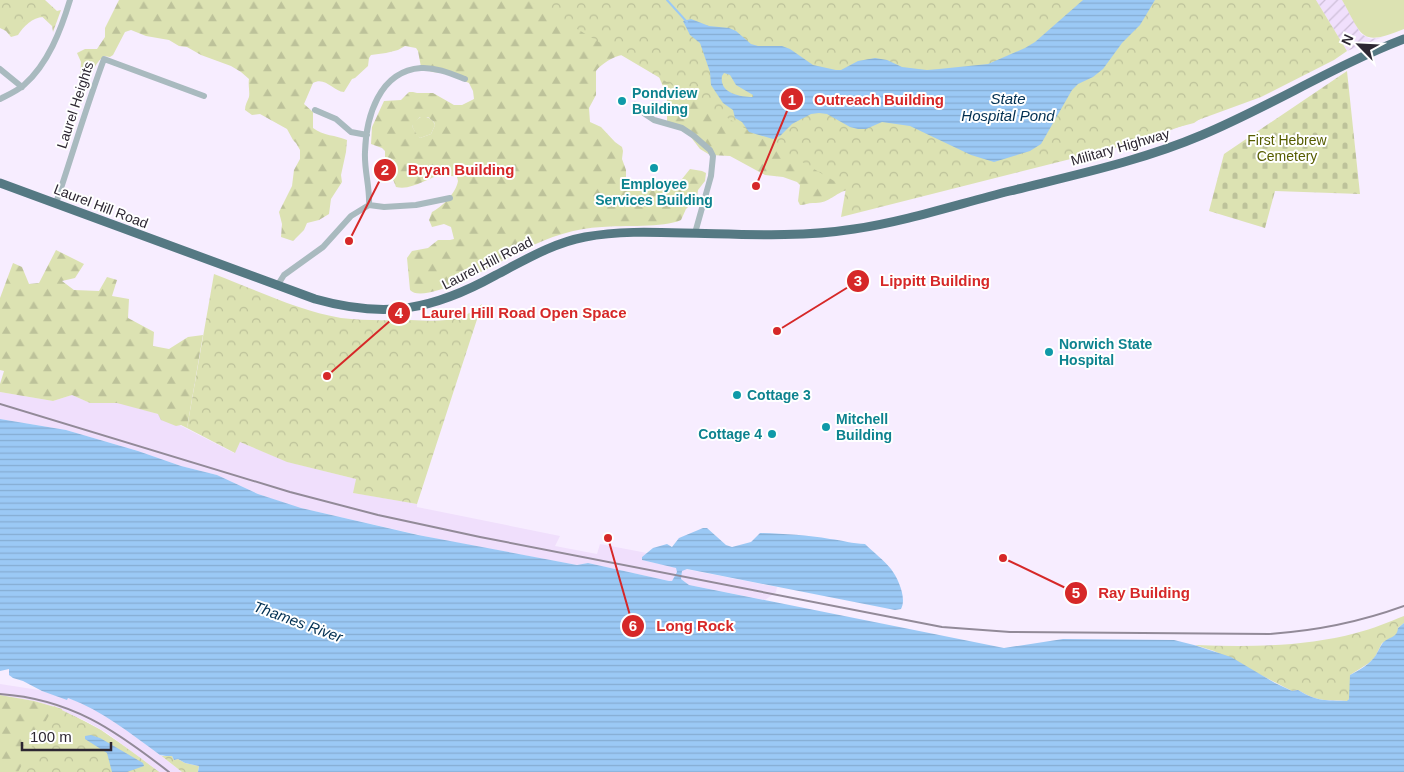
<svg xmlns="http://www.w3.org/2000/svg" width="1404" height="772" viewBox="0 0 1404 772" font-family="Arial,sans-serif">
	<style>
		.built { fill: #f0dffc }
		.industrial { fill: url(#industrial-furrows) }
		.grass { fill: #dce2b2 }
		.forest { fill: url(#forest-firs); fill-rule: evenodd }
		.cemetery { fill: url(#cemetery-stones) }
		.park { fill: url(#park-crowns) }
		.water { fill: url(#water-rules); fill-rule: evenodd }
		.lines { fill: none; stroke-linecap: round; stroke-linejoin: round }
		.stream { stroke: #9bc9f5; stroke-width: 2 }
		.minor { stroke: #a9babf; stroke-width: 6 }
		.highway { stroke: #557983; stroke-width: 9 }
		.rail { stroke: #928a98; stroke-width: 2 }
		.culture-dot { fill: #0f9aa8; stroke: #fff; stroke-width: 2 }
		.labels { text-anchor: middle; stroke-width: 4; stroke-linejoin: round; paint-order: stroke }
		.culture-label { font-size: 14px; font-weight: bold; fill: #0d838f; stroke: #fff; text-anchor: start }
		.street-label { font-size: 14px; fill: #2d2732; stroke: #fff }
		.park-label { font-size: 14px; fill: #575d00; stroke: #fff }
		.water-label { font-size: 15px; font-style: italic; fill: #023052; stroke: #fff }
		.leader { fill: none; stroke: #d62828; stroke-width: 2 }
		.callout-dot { fill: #d62828; stroke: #fff; stroke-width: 2 }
		.mark-label { font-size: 15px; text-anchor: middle; font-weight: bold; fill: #fff }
		.callout-label { font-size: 15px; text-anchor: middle; font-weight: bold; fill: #d62828; stroke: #fff; stroke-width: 4; stroke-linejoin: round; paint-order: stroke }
	</style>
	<defs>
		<pattern id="industrial-furrows" width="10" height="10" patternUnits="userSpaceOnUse" patternTransform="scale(1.25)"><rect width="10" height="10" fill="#f0dffc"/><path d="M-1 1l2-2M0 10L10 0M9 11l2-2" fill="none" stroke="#cebfd8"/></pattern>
		<pattern id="forest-firs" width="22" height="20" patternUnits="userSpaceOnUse" patternTransform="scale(1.25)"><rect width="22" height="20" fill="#dce2b2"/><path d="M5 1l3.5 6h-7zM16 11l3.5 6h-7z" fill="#bdc29a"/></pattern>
		<pattern id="cemetery-stones" width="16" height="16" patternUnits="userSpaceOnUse" patternTransform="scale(1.25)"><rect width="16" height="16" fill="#dce2b2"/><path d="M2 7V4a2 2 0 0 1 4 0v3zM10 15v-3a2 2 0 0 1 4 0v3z" fill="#bdc29a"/></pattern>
		<pattern id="park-crowns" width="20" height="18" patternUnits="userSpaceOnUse" patternTransform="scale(1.25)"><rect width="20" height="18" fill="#dce2b2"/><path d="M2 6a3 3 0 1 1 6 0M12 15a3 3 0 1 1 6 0" fill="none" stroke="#bdc29a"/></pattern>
		<pattern id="water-rules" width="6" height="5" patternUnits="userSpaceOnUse" patternTransform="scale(1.25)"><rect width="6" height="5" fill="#9bc9f5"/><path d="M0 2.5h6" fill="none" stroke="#86add2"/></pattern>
	</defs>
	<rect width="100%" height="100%" fill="#f7edff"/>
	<!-- built -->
	<path class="built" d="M0,392L53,401L72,395L90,403L118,402L158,414L234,453L240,442L288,462L356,479L354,493L417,504V507L560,536L555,546L597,554L600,544L647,553L642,557V560L674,567L678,570L672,581H669L588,563L577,565L437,539L296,507L258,494L217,475L181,466L138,451L66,430L0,419Z
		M685,569L777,587L776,592L765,600L689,585L681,579L682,571Z
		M0,684L39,690L67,699L68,698L87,705L122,726L182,772H159L107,733L86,721L62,711V709L34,701L0,695Z"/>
	<!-- industrial -->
	<path class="industrial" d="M1316,0H1342L1361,34L1371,39L1383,37L1347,51Z"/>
	<!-- grass -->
	<path class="grass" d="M1342,0H1404V29C1360,47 1363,37 1342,0Z
		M422,116C428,117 433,119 435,125L431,134L420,138L417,136L412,126L414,122Z"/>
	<!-- forest -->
	<path class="forest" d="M0,0H35L43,17C33,17 23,27 18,35L11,37L6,31L0,28Z
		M119,0H1083L1204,116L1194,123L1175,128L844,191C830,197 829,203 813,203C808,203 805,205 800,205L798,201L800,185L797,182L783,177L765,175L730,156L710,155L700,149L690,136L667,121V96L657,72L622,55C614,56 601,64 596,71V95L589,108L590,122L601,127L615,142L622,147L623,151L622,159L626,170V178L629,180L678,181L682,179L690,169L702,171L706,173L705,181L698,190L697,198L686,209L681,220C663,228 623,225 602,227C575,228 549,237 525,249C507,257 425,307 410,290L407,258L412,251L428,248L438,240H450L454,239L451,227L444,224L432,227L429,220L432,212C442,207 456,193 458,181L457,177C453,176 448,175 444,175C428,176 413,191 396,187L385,159V151L382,148L371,144L372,127L384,101L401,100L409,92H413L417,93H433L454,105H462L474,99L473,91L469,83L444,73L432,72L421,67L418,51L416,48L405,46L398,50L386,53L371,55L369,58L368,66L355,78L352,79L344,92C333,91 325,76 313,83L304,104L313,112V128C323,136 336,135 347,140L346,152L341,175L342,182L331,199L329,214L319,220L307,223L304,230L293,241L281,237L282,224L279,212L292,186L294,170L300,159V150L296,143L293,140L287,129L260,114L252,115L245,110C245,105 247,102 249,97C250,92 248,85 249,79L241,72L231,66L201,55L187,47L179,46L169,40L146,36L131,30L125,32L113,55L110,57L104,56C95,63 92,73 87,83L82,84L80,83L81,62L77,53L85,49H97L105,37V28ZM420,117H428L434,122L435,125L431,134L420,138L417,135L412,126Z
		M56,250L84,264L75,278L62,281L74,290L99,291L107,277L117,280L112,296L129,299L128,318L154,332L153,346L169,349L188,337L203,335L187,428L181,425L176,426L161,420L158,414L117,403H90L72,395L53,401L0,392V384L4,371L0,370V298L13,263L22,267L29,284L39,283Z
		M0,695L34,701L62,709V711C99,725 128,749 159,772H0Z"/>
	<!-- cemetery -->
	<path class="cemetery" d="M1347,71L1360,194L1275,191L1265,228L1209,211L1224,154Z"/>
	<!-- park -->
	<path class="park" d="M0,0H45L57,11L61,10L53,32L52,26L35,10L17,28L0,23Z
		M528,0H1316L1347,51L1334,60L1261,97L1138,142L841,217L846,188Z
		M214,274C254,289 298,311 341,318C364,321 386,320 410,320C438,321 460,324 482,304L417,504L353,493L356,479L287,462L240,442L235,453L187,428Z
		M1404,616V623L1398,628V633L1394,637L1382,643L1375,657L1369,663L1350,675V696L1348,701C1326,700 1318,702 1298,690L1292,691L1214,651L1195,645C1248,647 1304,647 1356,633C1373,629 1388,622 1404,616Z
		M54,706L101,730L159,772H18Z
		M136,736L162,756H172L174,760L178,759L185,763L199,766L198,772H182Z"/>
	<!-- water -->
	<path class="water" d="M1083,0H1155L1140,25L1122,43L1103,69L1093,77L1078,84L1072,90L1041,144L1030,151L994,162L971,155L910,126L882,122L866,129H858L850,127L827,114L819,113L811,114L792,124L780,136L773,139L749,132L742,122L735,118L733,110L723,103L711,85L710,72L700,43L690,35L683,21L691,19L709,26L729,28L736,31L751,44L758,46H782L790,49L813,65L836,70H841L858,61L875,58L887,60L902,67L927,70L939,69L988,64L1025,48L1035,42ZM724,73L730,75L736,85L753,95V97C739,97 719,93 722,76Z
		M0,419L66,430L138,451L181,466L217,475L258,494L301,508L418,535L577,565L588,563L669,581H672L677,572L676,568L642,560V557L653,548L667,544L672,547L679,538L703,528H707L726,545L732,547L751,542L760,533C783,534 807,535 830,539C842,540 853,544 865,544C873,552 884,560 891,569C898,578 907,598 901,609L895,610L687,569L682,571L681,579L689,585L1004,648L1063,639L1174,640L1194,645L1231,657L1275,683L1292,691L1298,690C1318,702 1326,700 1347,701L1349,699L1350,675C1360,670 1370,664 1376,655C1378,651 1380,647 1382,644C1388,636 1397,639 1398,628L1404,623V772H198L199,766L185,763L178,759L174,760L172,756H166L160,755C130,733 103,711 68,698L67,700L42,691L23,681L13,678L9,675V669L0,671Z
		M91,735L100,738L143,763L144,766L127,772H112L107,753L85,739V736Z"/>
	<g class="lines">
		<!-- stream -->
		<path class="stream" d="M667,0L687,22"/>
		<!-- minor -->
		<path class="minor" d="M0,69L22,87
			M0,99C8,95 17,91 24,85C48,64 61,30 70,0
			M635,105L645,114L654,120L682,128L694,136L710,150L713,156L711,176L695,233
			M315,110L336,119L351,132L367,135
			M56,203C72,156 86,107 104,59L204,96
			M369,205C370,187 364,170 365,152C366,117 379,71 421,68C436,67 452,74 465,79
			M277,286L284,275L323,247L351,216L369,205L384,207L416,205L450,198"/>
		<!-- highway -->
		<path class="highway" d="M0,183L315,299C386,319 433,310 496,275C525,260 553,243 585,237C617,231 650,232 683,233C740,234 797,238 854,229C907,221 958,204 1010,191C1074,175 1141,161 1202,135C1271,106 1334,66 1404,39"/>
		<!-- rail -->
		<path class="rail" d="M0,404L290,492L378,515L480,537L942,627L1010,632L1269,634C1316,631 1360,622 1404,606
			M0,694C71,699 115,730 169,772"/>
	</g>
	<!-- markers -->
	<g class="culture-dot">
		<circle cx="622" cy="101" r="5"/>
		<circle cx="654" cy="168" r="5"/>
		<circle cx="1049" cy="352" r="5"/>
		<circle cx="737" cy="395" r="5"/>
		<circle cx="826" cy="427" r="5"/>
		<circle cx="772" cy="434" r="5"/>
	</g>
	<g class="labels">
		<!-- culture labels -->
		<g class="culture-label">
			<text x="632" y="98">Pondview<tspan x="632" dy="16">Building</tspan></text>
			<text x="654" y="189" text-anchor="middle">Employee<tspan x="654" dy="16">Services Building</tspan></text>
			<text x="1059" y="349">Norwich State<tspan x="1059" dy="16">Hospital</tspan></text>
			<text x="747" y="400">Cottage 3</text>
			<text x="836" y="424">Mitchell<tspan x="836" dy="16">Building</tspan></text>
			<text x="762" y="439" text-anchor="end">Cottage 4</text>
		</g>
		<!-- street labels -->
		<g class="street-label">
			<text transform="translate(75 105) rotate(-72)" y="5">Laurel Heights</text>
			<text transform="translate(1120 147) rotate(-16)" y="5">Military Highway</text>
			<text transform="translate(101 206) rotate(21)" y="5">Laurel Hill Road</text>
			<text transform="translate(487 263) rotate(-27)" y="5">Laurel Hill Road</text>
		</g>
		<!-- park labels -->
		<g class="park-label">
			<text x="1287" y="145">First Hebrew<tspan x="1287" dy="16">Cemetery</tspan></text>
		</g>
		<!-- water labels -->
		<g class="water-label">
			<text x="1008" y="104">State<tspan x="1008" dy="17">Hospital Pond</tspan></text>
			<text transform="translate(298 622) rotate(20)" y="5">Thames River</text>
		</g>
	</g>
	<!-- callouts -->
	<path class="leader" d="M756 186L792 99M349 241L385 170M777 331L858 281M327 376L399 313M1003 558L1076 593M608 538L633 626"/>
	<g class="callout-dot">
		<circle cx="756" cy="186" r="5"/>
		<circle cx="349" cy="241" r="5"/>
		<circle cx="777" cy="331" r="5"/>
		<circle cx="327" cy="376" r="5"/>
		<circle cx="1003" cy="558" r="5"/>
		<circle cx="608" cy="538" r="5"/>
		<circle cx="792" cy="99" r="12"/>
		<circle cx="385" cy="170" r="12"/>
		<circle cx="858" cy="281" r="12"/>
		<circle cx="399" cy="313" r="12"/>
		<circle cx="1076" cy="593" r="12"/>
		<circle cx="633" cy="626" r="12"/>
	</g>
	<g class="mark-label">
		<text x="792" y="105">1</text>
		<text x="385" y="175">2</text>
		<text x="858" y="286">3</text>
		<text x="399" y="318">4</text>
		<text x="1076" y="598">5</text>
		<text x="633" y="631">6</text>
	</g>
	<g class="callout-label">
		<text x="879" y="105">Outreach Building</text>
		<text x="461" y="175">Bryan Building</text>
		<text x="935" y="286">Lippitt Building</text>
		<text x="524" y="318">Laurel Hill Road Open Space</text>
		<text x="1144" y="598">Ray Building</text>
		<text x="695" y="631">Long Rock</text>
	</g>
	<!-- north arrow -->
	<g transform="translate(1359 45) rotate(294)" stroke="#ffffff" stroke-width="4" paint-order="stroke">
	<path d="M0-4L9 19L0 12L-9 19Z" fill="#2d2732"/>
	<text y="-8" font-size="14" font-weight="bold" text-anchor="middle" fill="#2d2732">N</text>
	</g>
	<!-- scale -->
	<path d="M22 742v8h89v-8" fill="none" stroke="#2d2732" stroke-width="2.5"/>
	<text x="30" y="742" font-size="15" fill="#2d2732" stroke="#ffffff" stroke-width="4" paint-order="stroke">100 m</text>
</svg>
